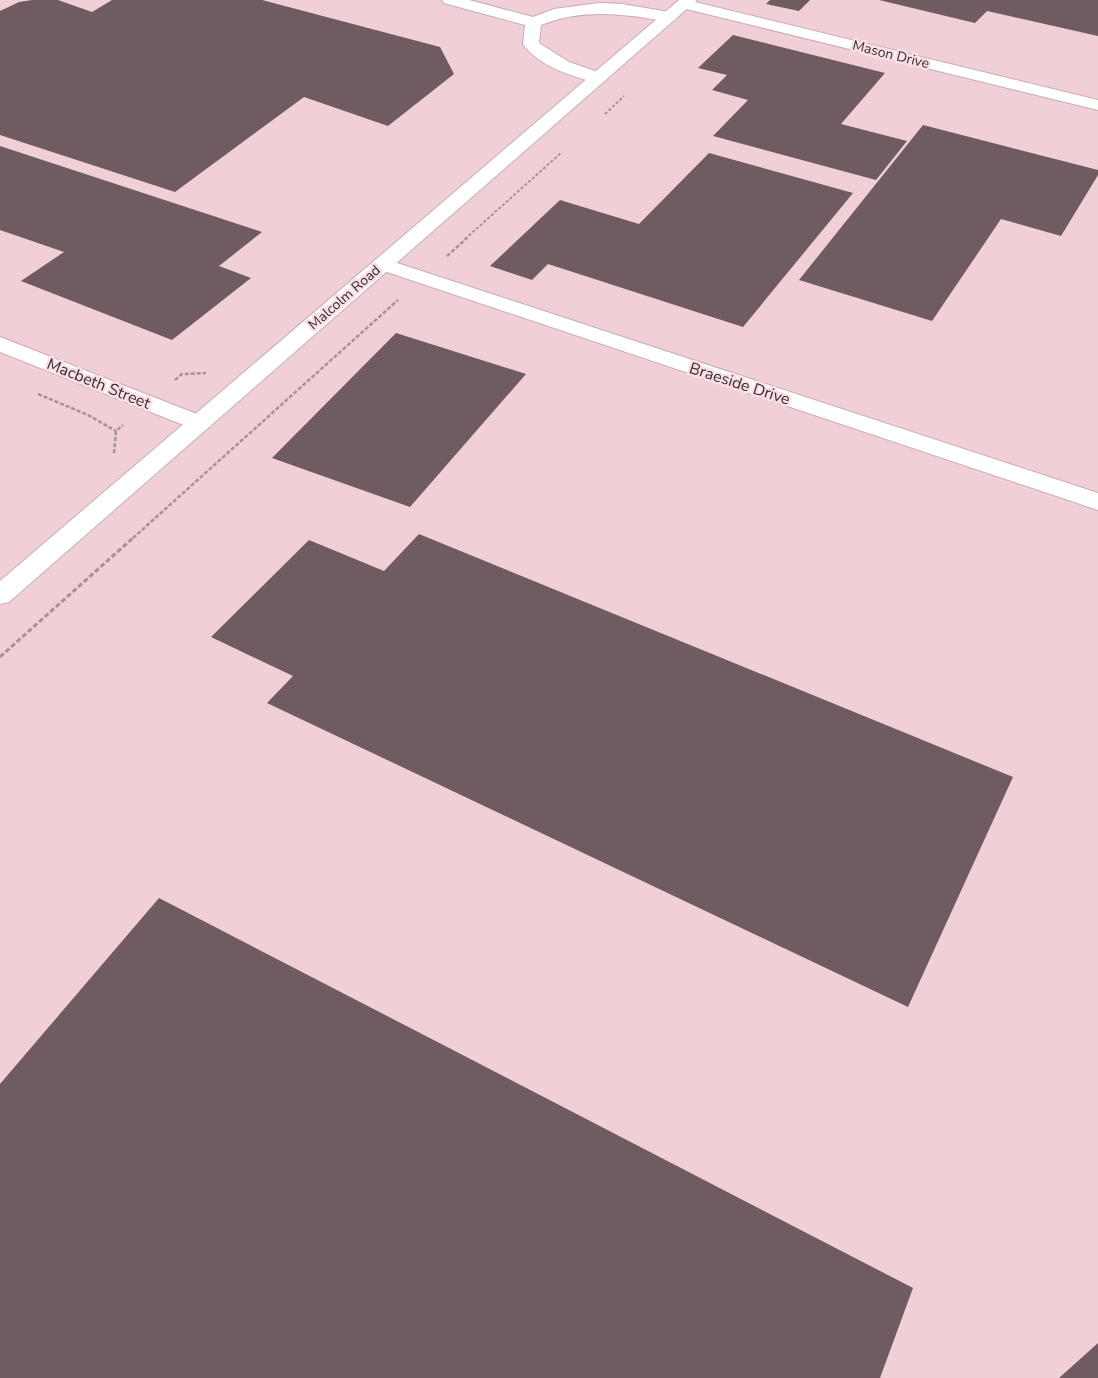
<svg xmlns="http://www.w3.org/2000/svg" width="1098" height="1378" viewBox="0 0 1098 1378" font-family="'Nunito Sans',sans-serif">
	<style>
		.built { fill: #f1cfd7 }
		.building { fill: #705b60 }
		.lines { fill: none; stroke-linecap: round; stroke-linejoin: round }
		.minor-casing { stroke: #c6adb3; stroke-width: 2 }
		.tertiary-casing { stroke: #c6adb3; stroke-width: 2 }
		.path-far2 { stroke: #a69397; stroke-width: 2; stroke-dasharray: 3 2; stroke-linecap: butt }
		.path-far1 { stroke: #a69397; stroke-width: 2.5; stroke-dasharray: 4 2; stroke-linecap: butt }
		.path { stroke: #a69397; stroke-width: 3; stroke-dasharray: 5 2.5; stroke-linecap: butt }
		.minor { fill: #fff; fill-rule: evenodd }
		.tertiary { fill: #fff; fill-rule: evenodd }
		.labels { text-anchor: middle; stroke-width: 5; stroke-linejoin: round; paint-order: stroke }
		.far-street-label { font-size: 14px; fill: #362c2e; stroke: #fae0e6 }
		.street-label { font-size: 16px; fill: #362c2e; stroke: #fae0e6 }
	</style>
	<rect width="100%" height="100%" fill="#fae0e6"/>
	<!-- built -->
	<path class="built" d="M0,0H1098V1378H0Z"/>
	<!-- building -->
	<path class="building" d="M32,0H58L92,12L112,0H262L440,47L454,74L388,126L304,97L175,192L0,135V11L19,2Z
		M770,0H810L799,11L766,4Z
		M879,0H1098V36L987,11L975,23Z
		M733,35L885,73L841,124L907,141L876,180L713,136L748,100L712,90L727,75L698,68Z
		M923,125L1098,170V175L1061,236L1001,219L932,321L799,280Z
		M0,146L262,232L219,266L251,278L172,340L21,281L64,252L0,230Z
		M709,153L853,193L743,327L548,264L532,280L490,266L560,200L639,224Z
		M396,333L526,374L410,507L272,458Z
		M419,534L1013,777L908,1007L267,703L293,676L211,637L309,540L384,571Z
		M159,898L913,1288L880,1378H0V1084Z
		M1098,1343V1378H1059Z"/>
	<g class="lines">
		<!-- minor casing -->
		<g class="minor-casing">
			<path id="minor" d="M442,0H469L533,17L554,9L599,3L622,4L669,12L675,14L677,17L675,20L669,22C625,14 584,8 541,25L539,43L569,62L604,74L607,78L604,82L598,83C573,77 538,66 523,44L525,25L444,3Z
				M687,0L1098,100V110L678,7L676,4L678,1Z
				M382,258L1098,493V510L375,268L372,264L375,260Z
				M0,337L207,418L211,423L207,428L199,430L191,428L0,352Z"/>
		</g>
		<!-- tertiary casing -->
		<g class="tertiary-casing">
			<path id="tertiary" d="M679,0H697L9,602L0,604V581Z"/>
		</g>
		<!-- path-far2 -->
		<path class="path-far2" d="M605,114L624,96
			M465,239L561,153"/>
		<!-- path-far1 -->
		<path class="path-far1" d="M447,256L467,238
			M175,380L182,374L206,373
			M38,394L88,415L116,431
			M114,453L116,431L123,425
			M133,538L398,300"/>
		<!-- path -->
		<path class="path" d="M0,657L134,537"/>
		<!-- minor -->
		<use href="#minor" class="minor"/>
		<!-- tertiary -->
		<use href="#tertiary" class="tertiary"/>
	</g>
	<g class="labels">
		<!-- far-street labels -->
		<g class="far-street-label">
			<text transform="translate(891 54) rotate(14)" y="5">Mason Drive</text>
			<text transform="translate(344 297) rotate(-41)" y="5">Malcolm Road</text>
		</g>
		<!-- street labels -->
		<g class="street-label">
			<text transform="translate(99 383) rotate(22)" y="6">Macbeth Street</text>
			<text transform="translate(740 383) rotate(18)" y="6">Braeside Drive</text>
		</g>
	</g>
</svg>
